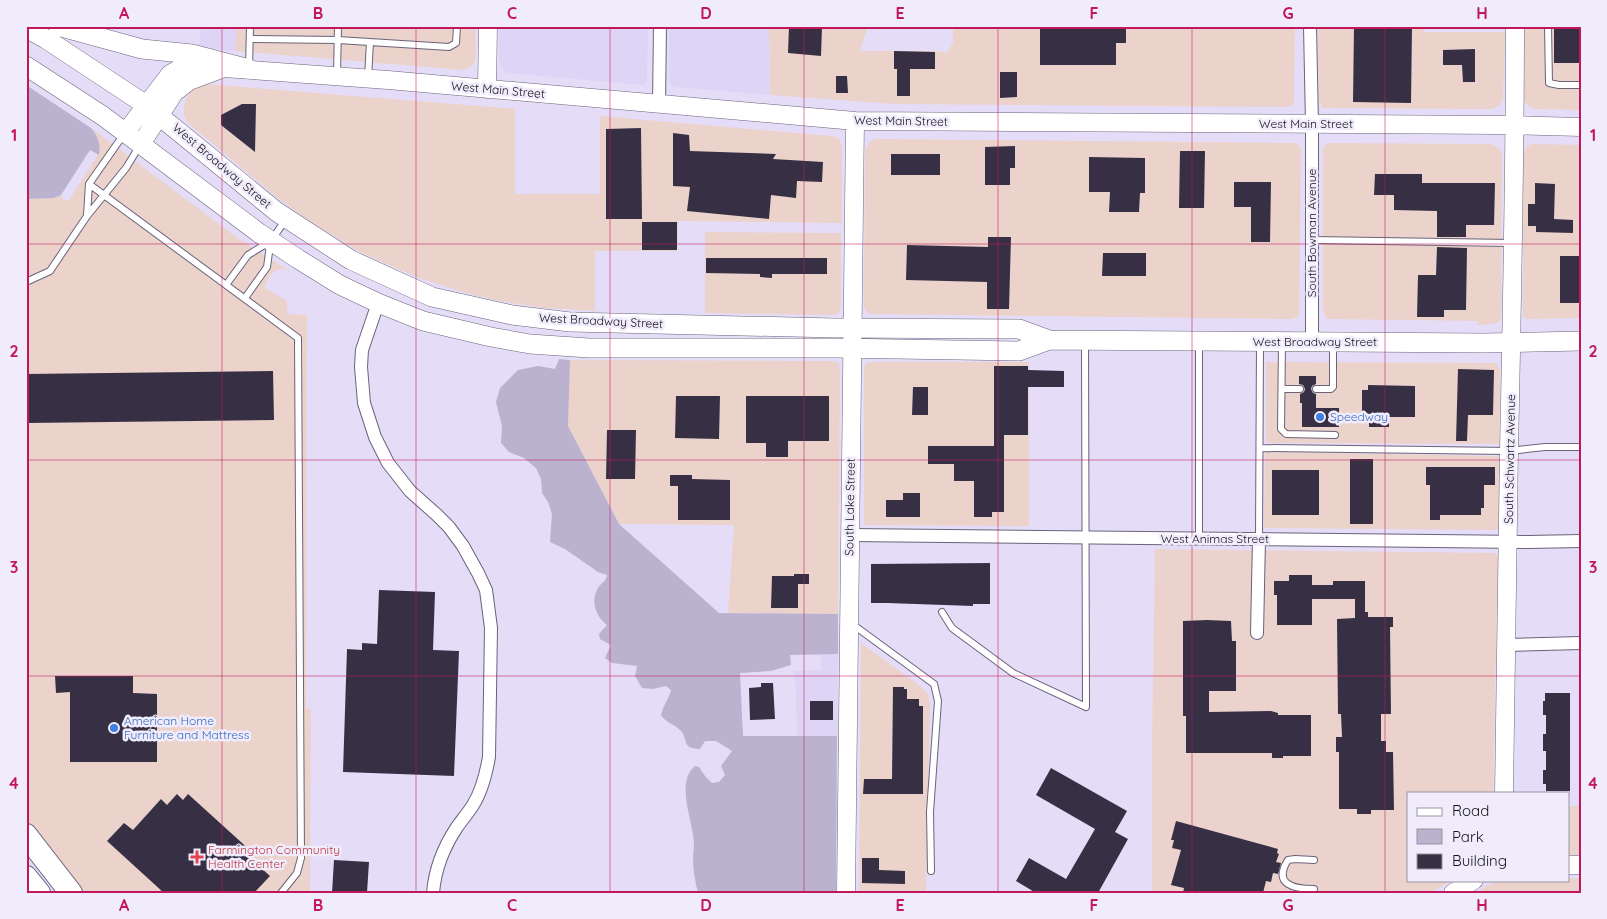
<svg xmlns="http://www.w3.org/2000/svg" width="1607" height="919" viewBox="0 0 1607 919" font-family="Quicksand,sans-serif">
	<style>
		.commercial { fill: #ebd2cb }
		.built { fill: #ded4f6 }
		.medical { fill: #ecd2cd }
		.green { fill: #bab2ce }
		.building { fill: #373045 }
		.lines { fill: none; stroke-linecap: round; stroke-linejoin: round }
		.lane-casing { stroke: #6a637a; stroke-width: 8 }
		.street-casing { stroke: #6a637a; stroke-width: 14 }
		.secondary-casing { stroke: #6a637a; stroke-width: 19 }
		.primary-casing { stroke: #6a637a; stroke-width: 20 }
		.highway-casing { stroke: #6a637a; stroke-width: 24 }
		.lane { stroke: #fff; stroke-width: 6 }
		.street { stroke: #fff; stroke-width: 12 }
		.secondary { stroke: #fff; stroke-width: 18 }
		.primary { stroke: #fff; stroke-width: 19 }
		.highway { stroke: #fff; stroke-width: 22 }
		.grid { fill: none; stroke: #c2185b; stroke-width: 1; stroke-opacity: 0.55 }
		.shop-dot { fill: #3f7fe0; stroke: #f1ecfc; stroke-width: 2 }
		.health-dot { fill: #e0444e; stroke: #f1ecfc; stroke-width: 2 }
		.labels { text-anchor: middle; stroke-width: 5; stroke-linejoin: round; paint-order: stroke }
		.street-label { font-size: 12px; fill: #131119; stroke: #f1ecfc }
		.shop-label { font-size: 12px; fill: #366cbe; stroke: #f1ecfc; text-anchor: start }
		.health-label { font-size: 12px; fill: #be3a42; stroke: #f1ecfc; text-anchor: start }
		.neatline { fill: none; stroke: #c2185b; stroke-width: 2 }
		.grid-label { font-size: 16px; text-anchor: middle; font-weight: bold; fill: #c2185b }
	</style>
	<rect width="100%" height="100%" fill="#e5ddf7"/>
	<!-- commercial -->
	<path class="commercial" d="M237,26H475L476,57L474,63L470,67L462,70L235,51Z
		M769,26H868L860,51H938L947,53L953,43V26H1295L1294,103L1293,105L1287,107L893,104L770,95Z
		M1318,26H1424V32H1505L1503,100L1499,106L1492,109L1323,108L1319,101Z
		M1523,26H1581V110L1537,109L1531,108L1525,102L1523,96Z
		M205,84L515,109V194H600V116L832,136L838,138L842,145V223L678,221L677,251H595V311L545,308L494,300L463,292L419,278L362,253L311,222L279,199L188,123L184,115V107L186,99L190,92L197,87Z
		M91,128L236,237L289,271L282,269L275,271L271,274L265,285V288L287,301V314L307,315L306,709H311L310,893H84L26,823V199L54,198L61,195L63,200H69L99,153L98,138Z
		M874,139L1297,143L1301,149L1299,314L1297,317L1291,319L868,314L864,307L865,150L869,143Z
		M1330,143L1490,144L1499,148L1502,154L1501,318L1499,322L1492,324L1478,325V321L1330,319L1326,318L1323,310V149L1326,144Z
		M1531,144L1581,145V318L1526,319L1523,316V155L1526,148Z
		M705,232L841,233V307L839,312L836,315H833L705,313Z
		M570,360L833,361L839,363L840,375L838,614L728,613L734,525L619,524L568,426Z
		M869,362H1029V526L864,525V369L865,365Z
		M1266,362L1496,363L1500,371L1499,444L1266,443Z
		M1265,452L1499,456V527L1496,530L1264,528Z
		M861,643L919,685L928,694L930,704L926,893H859Z"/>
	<!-- built -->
	<path class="built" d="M201,26H237L235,51L191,47H196L200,42Z
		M499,26H648L647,81L646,83L642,85L507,73L501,68L499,61Z
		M669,26H769L770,95L672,87L669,82Z
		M1579,649H1581V806H1578Z
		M821,654H838L837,736H797L796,689L793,671L821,670Z"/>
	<!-- medical -->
	<path class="medical" d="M1155,549L1495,553L1498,556L1493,793H1408V880H1453L1430,893H1152V744Z
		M1568,806H1581V855H1568Z
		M1568,878H1581V893H1476L1486,886L1502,880H1568Z"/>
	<!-- green -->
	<path class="green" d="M26,85L91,128C98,136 101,145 99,155L90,150L61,195L54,198L26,199Z
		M559,359L570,360L568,426L619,524L719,613L838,614V654L790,655L791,665L771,671L740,673L743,736H837L836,893H698C695,881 693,870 693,858C693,852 694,847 694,842C693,822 675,782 695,766L699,767L705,776L712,783L719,782L725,775L721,766L732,751L716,741H705L700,749C681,748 689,741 681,731C675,724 666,723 661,715C663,705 669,699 671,690L666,686L653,689L642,688L635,676L637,666L612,663L605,658L611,645L600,639L599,634L607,625C596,617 590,601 598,588C601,583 606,582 607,575L598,572L565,549L550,542L552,514L548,502L542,493L541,479L536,468L524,458L509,452L501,443L502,426L496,402L500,388L518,370L538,366L555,369Z"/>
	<!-- building -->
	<path class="building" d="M789,26L822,27L821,56L788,53Z
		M1040,26H1126V43H1116V65H1040Z
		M1354,26H1412L1411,103L1353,102Z
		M1554,26H1581V63H1554Z
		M1475,49V82H1463L1462,65H1443V50Z
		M894,51L935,52V69H910V96H897V69H894Z
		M1000,72H1017V97L1000,98Z
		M836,76H847L848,93H836Z
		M242,104H256L255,152L221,125V115Z
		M641,128L642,219H606V129Z
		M673,133L689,135L690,151L776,154L773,159L823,162L822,182L797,181L796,198L771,195L769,219L687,211L690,187L673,186Z
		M1015,146V168H1010V185H985V147Z
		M1180,151H1205L1204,208H1179Z
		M891,154H940V175H891Z
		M1089,157L1145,158V193H1140L1139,212H1109L1110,192H1089Z
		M1375,174H1422V183H1495L1494,225H1466V237H1437V211L1394,210V195H1374Z
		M1234,182H1271L1270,242H1251V207H1234Z
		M1535,183L1555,184L1554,219L1573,220V233L1536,232V226H1528V204H1535Z
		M642,222H677V250H642Z
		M988,237H1011L1009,309H987V282L906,280L907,245L988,247Z
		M1437,247L1467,248L1466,310H1444V317H1417L1418,275H1436Z
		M1103,253H1146V276H1102Z
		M1560,256H1581V303H1560Z
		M706,258H827V274H772V278L760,277V274L706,273Z
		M994,366H1028V370L1064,371V387H1028V435H1004V512H992V517H974V481H954V464H928V446H994Z
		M1458,369L1494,370L1493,415H1468L1467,441H1456Z
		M273,371L274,420L26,423V374Z
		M1299,376H1316V384L1312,386L1311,389L1313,393L1316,394V408H1339V427H1302V403H1300V394L1304,392L1305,389L1303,385L1299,384Z
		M1368,385L1415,386V417H1389V427H1369V416H1362V390H1368Z
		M913,387H928V415H912Z
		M676,396H720L719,439L675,438Z
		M746,396H829V441H788V457H766V443H746Z
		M607,430H636L635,479H606Z
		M1350,459H1373V524H1350Z
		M1426,467H1495V485H1484V508H1481V515H1440V520H1430V485H1426Z
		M1272,470H1319V515H1272Z
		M670,475H692V479L730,480V520H678V486H670Z
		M903,493H920V517H886V500H903Z
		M990,563V604H973V606L887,603H871V564Z
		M794,574H809V584H798V608H771L772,576H794Z
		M1289,575H1312V585H1333V581H1365V612H1368V617H1393V627H1390L1391,714H1381V741H1386V752H1393L1394,810H1371V814H1357V809H1339V752H1336V737H1342L1341,714H1338L1337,619L1355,618V599H1312V625H1277V595H1274V581H1289Z
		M379,590L435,592L433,650L459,651L454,776L343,772L347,649L362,650V643L377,644Z
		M1207,620L1231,621L1232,641H1236V691H1209V712L1271,711L1278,713V715H1311V756H1283V758H1272V753H1186V716H1183V621Z
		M55,676H133V693L157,694V762H70V692L56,693Z
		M761,683H773L775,719L750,720L749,688L761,687Z
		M893,687H904V689H907V699H919V706H923V794H863L864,779H892Z
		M1545,693H1570V791H1546V784H1543V770H1546V751H1543V734H1546V715H1543V701H1545Z
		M810,701H833V720H810Z
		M1051,768L1127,811L1115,832L1128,839L1098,893H1036L1016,881L1029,858L1066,879L1095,829L1036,795Z
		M177,794L183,800L188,794L252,852L248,856L270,876L254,893H164L107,841L124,823L133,830L161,799L167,805Z
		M1176,821L1278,849L1277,853L1279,854L1276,862L1281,863L1278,874L1273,873L1271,882L1266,881L1263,893H1183L1184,888L1171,885L1181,850L1172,848L1174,840H1171Z
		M862,858H879V870L905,871V884L862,883Z
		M334,860L369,862L367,893H332Z"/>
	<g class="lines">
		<!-- lane casing -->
		<g class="lane-casing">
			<path id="lane" d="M1548,26L1549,83L1559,85H1581
				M250,39L338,40L449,47L456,43L457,26
				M249,68L250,26
				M337,75L338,26
				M368,78L370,42
				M89,184L298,338L301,858L297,873L281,893
				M87,215L89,184L124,134
				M1312,240L1512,243
				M26,282L50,271L87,216L126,168L140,145
				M226,285L248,255L271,241L286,219
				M245,298L267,267L270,245
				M1199,343V539
				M1282,343L1281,429L1286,434L1335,435
				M1282,389H1300
				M1316,389H1331L1333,387V344
				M1260,448L1509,451L1545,447H1581
				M1259,539L1260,343
				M942,612L952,628L1013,673L1086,707L1085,341
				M852,624L934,684L938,701L930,812L931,871
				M1314,889C1295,889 1272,885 1288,860L1295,859L1314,860"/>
		</g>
		<!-- street casing -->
		<g class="street-casing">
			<path id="street" d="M1310,26L1312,124V342
				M659,104L660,26
				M378,303L362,350L361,367L364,403L375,437L388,463L410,491L437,515L449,527L463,546L478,573L486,590L491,628L489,757C486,774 482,791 473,805C468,813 462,820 457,827C443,848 435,868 433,893
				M850,535L1528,542L1581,541
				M1257,633L1259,539
				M1507,645L1581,643"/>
		</g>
		<!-- secondary casing -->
		<g class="secondary-casing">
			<path id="secondary" d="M487,89L488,26
				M125,133L170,74L182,67L197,63L224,68L388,80L855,121L1501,125L1581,127
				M141,144L174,93L189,81L221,69
				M1504,793C1506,678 1507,564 1509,450C1512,309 1515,168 1515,26
				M1568,865H1581
				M846,893L855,121
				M1453,893L1474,880"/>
		</g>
		<!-- primary casing -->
		<g class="primary-casing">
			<path id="primary" d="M58,26L142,49L192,54L249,69
				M26,28L46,39L146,105L277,212L351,260L432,297L512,315L570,322L835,328L1019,329L1049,340
				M26,66L103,116L259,233L298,259L340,285L378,303L423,321L491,337L530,344L589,348H835L1019,351L1049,340L1484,343L1581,341"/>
		</g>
		<!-- highway casing -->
		<g class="highway-casing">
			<path id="highway" d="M26,835L71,893
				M26,877L39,893"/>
		</g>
		<!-- lane -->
		<use href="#lane" class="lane"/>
		<!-- street -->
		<use href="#street" class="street"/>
		<!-- secondary -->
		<use href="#secondary" class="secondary"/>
		<!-- primary -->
		<use href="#primary" class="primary"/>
		<!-- highway -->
		<use href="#highway" class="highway"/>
	</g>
	<!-- grid -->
	<path class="grid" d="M222,26V893M416,26V893M610,26V893M804,26V893M998,26V893M1192,26V893M1385,26V893M26,244H1581M26,460H1581M26,676H1581"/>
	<!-- markers -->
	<g class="shop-dot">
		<circle cx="1320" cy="417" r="5"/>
		<circle cx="114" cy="728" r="5"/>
	</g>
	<path class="health-dot" d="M194.5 849.5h5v5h5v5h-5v5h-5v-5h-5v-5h5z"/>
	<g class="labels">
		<!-- street labels -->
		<g class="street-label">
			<text transform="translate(498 90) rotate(5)" y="4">West Main Street</text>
			<text transform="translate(901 121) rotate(1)" y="4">West Main Street</text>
			<text x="1306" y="128">West Main Street</text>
			<text transform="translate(222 166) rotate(40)" y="4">West Broadway Street</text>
			<text transform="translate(1312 233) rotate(-90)" y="4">South Bowman Avenue</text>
			<text transform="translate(601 321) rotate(3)" y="4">West Broadway Street</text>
			<text x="1315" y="346">West Broadway Street</text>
			<text transform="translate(1510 459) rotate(-89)" y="4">South Schwartz Avenue</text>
			<text transform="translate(850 507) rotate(-89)" y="4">South Lake Street</text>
			<text x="1215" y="543">West Animas Street</text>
		</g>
		<!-- shop labels -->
		<g class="shop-label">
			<text x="1330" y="421">Speedway</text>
			<text x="124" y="725">American Home<tspan x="124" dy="14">Furniture and Mattress</tspan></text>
		</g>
		<!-- health labels -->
		<g class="health-label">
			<text x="208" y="854">Farmington Community<tspan x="208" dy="14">Health Center</tspan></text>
		</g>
	</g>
	<!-- border -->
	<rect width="1607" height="919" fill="none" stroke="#f1ecfc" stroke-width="55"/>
	<!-- legend -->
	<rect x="1407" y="792" width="162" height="90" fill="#f1ecfc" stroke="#9894a1"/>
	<rect x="1417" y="808" width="25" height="8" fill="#ffffff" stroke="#9894a1"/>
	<text x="1452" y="816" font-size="15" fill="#131119">Road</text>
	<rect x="1417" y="829" width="25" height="15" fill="#bab2ce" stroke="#9894a1"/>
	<text x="1452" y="842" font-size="15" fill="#131119">Park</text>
	<rect x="1417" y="854" width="25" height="15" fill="#373045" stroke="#9894a1"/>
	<text x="1452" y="866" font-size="15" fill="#131119">Building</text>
	<rect x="28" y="28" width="1552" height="864" class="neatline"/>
	<g class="grid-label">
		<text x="124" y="19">A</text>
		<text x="318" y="19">B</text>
		<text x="512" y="19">C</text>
		<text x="706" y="19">D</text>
		<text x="900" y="19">E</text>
		<text x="1094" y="19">F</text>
		<text x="1288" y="19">G</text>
		<text x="1482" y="19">H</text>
		<text x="14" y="141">1</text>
		<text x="1593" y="141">1</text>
		<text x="14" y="357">2</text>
		<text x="1593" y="357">2</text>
		<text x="14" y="573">3</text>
		<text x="1593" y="573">3</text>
		<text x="14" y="789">4</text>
		<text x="1593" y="789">4</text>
		<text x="124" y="911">A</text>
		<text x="318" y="911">B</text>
		<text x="512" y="911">C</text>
		<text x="706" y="911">D</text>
		<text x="900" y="911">E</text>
		<text x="1094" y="911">F</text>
		<text x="1288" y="911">G</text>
		<text x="1482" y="911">H</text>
	</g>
</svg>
